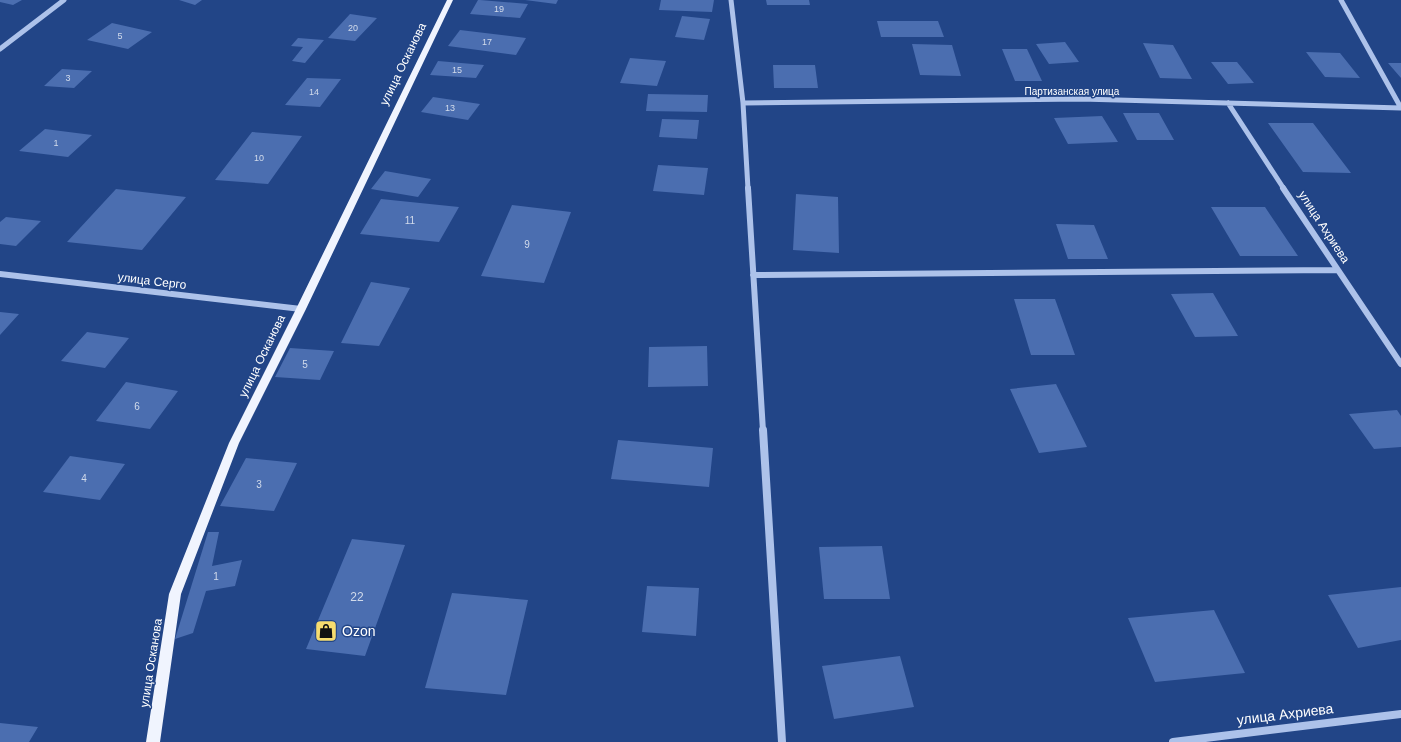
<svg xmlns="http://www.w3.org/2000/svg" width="1401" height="742" viewBox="0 0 1401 742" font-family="Arial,sans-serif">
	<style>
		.building { fill: #4b6eb0 }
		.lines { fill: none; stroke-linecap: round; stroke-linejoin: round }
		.minor-far2 { stroke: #adc2ea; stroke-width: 5 }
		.minor-far1 { stroke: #adc2ea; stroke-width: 6 }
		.minor { stroke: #adc2ea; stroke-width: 8 }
		.major { fill: #f0f4fe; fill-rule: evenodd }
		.labels { text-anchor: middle; stroke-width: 3; stroke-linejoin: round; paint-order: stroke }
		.far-number-label { font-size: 9px; fill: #d2dbeb }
		.far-street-label { font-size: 10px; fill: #fff; stroke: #224587 }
		.number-label { font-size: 10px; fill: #d2dbeb }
		.street-label { font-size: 12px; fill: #fff; stroke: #224587 }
		.near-number-label { font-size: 12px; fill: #d2dbeb }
		.near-poi-label { font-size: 14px; fill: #fff; stroke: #224587; text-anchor: start }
		.near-street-label { font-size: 14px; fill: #fff; stroke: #224587 }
	</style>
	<rect width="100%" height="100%" fill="#224587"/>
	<!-- building -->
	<path class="building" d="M0,0H22L13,5L0,2Z
		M179,0H202L195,5Z
		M478,0H480L528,4L520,18L470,14Z
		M525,0H558L556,4Z
		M661,0H714L712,12L659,10Z
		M766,0H809L810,5H767Z
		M350,14L377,18L355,41L328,38Z
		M682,16L710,19L704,40L675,37Z
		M877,21H938L944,37H881Z
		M112,23L152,32L128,49L87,40Z
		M460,30L526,38L516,55L448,46Z
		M298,38L324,40L305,63L292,61L303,47L291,46Z
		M1065,42L1079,62L1049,64L1036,44Z
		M1143,43L1173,45L1192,79L1160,78Z
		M912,44L952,45L961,76L920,75Z
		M1002,49H1027L1042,81H1015Z
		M1306,52L1340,53L1360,78L1325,77Z
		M630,58L666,61L657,86L620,83Z
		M438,61L484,65L476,78L430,75Z
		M1211,62H1237L1254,83L1228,84Z
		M1388,63H1401V78Z
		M773,65H815L818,88H774Z
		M62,69L92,71L74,88L44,86Z
		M307,78L341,79L320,107L285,105Z
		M648,94L708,95L707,112L646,111Z
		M433,97L480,104L468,120L421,112Z
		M1123,113H1159L1174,140H1137Z
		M1102,116L1118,142L1068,144L1054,118Z
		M662,119L699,120L697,139L659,137Z
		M1268,123H1313L1351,173L1303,172Z
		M45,129L92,135L68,157L19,151Z
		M252,132L302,136L268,184L215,180Z
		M658,165L708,168L704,195L653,191Z
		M385,171L431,179L418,197L371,189Z
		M116,189L186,197L142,250L67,242Z
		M796,194L838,197L839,253L793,250Z
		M381,199L459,207L439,242L360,234Z
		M512,205L571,212L544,283L481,276Z
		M1211,207H1265L1298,256H1240Z
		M6,217L41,221L16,246L0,244V222Z
		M1056,224L1094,225L1108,259H1068Z
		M371,282L410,288L379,346L341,343Z
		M1213,293L1238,336L1195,337L1171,294Z
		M1014,299H1055L1075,355H1031Z
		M0,312L19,314L0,335Z
		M87,332L129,338L105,368L61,361Z
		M707,346L708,386L648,387L649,347Z
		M290,348L334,351L320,380L275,377Z
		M126,382L178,391L150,429L96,421Z
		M1056,384L1087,447L1039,453L1010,389Z
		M1397,410L1401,416V447L1374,449L1349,414Z
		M618,440L713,448L709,487L611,479Z
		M70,456L125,464L100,500L43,492Z
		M246,458L297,463L274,511L220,506Z
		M208,532H219L212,566L242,560L235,586L206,591L193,633L175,639Z
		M352,539L405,545L365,656L306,649Z
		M882,546L890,599H824L819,547Z
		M647,586L699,588L696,636L642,632Z
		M1401,587V640L1358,648L1328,595Z
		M452,593L528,600L506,695L425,688Z
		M1214,610L1245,673L1155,682L1128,618Z
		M900,656L914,707L834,719L822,666Z
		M0,723L38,727L29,742H0Z"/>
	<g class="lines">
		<!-- minor-far2 -->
		<path class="minor-far2" d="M731,0L743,103L748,189
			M1341,0L1401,108
			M0,49L64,0
			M743,103L1081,99L1401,108
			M1228,103L1284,189"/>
		<!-- minor-far1 -->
		<path class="minor-far1" d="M748,188L763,431
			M1283,188L1401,364
			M0,274L301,309
			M753,275L1337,270"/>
		<!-- minor -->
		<path class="minor" d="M763,430L782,742
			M1173,742L1401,714"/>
		<!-- major -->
		<path class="major" d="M447,0H453L306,309L239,443L181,594L160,742H146L169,594L229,443L296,309Z"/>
	</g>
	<!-- icons -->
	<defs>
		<g id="shop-square" transform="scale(1.15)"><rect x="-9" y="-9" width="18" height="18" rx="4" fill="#f6dc6f" stroke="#224587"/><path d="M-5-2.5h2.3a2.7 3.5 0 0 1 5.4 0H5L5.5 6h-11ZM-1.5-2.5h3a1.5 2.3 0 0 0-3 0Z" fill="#111"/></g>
	</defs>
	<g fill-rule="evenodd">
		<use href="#shop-square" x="326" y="631"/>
	</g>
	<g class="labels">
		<!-- far-number labels -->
		<g class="far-number-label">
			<text x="499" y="12">19</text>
			<text x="353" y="31">20</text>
			<text x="120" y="39">5</text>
			<text x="487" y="45">17</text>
			<text x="457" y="73">15</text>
			<text x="68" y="81">3</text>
			<text x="314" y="95">14</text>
			<text x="450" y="111">13</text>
			<text x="56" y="146">1</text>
			<text x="259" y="161">10</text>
		</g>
		<!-- far-street labels -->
		<g class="far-street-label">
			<text x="1072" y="95">Партизанская улица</text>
		</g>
		<!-- number labels -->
		<g class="number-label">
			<text x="410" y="224">11</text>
			<text x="527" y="248">9</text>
			<text x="305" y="368">5</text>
			<text x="137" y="410">6</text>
			<text x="84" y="482">4</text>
			<text x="259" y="488">3</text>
			<text x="216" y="580">1</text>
		</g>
		<!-- street labels -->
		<g class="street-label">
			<text transform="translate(403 64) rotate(-64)" y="4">улица Осканова</text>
			<text transform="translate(1324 227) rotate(57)" y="4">улица Ахриева</text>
			<text transform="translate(152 281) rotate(7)" y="4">улица Серго</text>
			<text transform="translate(262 356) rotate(-64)" y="4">улица Осканова</text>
			<text transform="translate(151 663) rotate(-81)" y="4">улица Осканова</text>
		</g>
		<!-- near-number labels -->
		<g class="near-number-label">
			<text x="357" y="601">22</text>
		</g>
		<!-- near-poi labels -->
		<g class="near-poi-label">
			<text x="342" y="636">Ozon</text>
		</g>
		<!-- near-street labels -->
		<g class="near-street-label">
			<text transform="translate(1285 714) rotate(-7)" y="5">улица Ахриева</text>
		</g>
	</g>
</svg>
